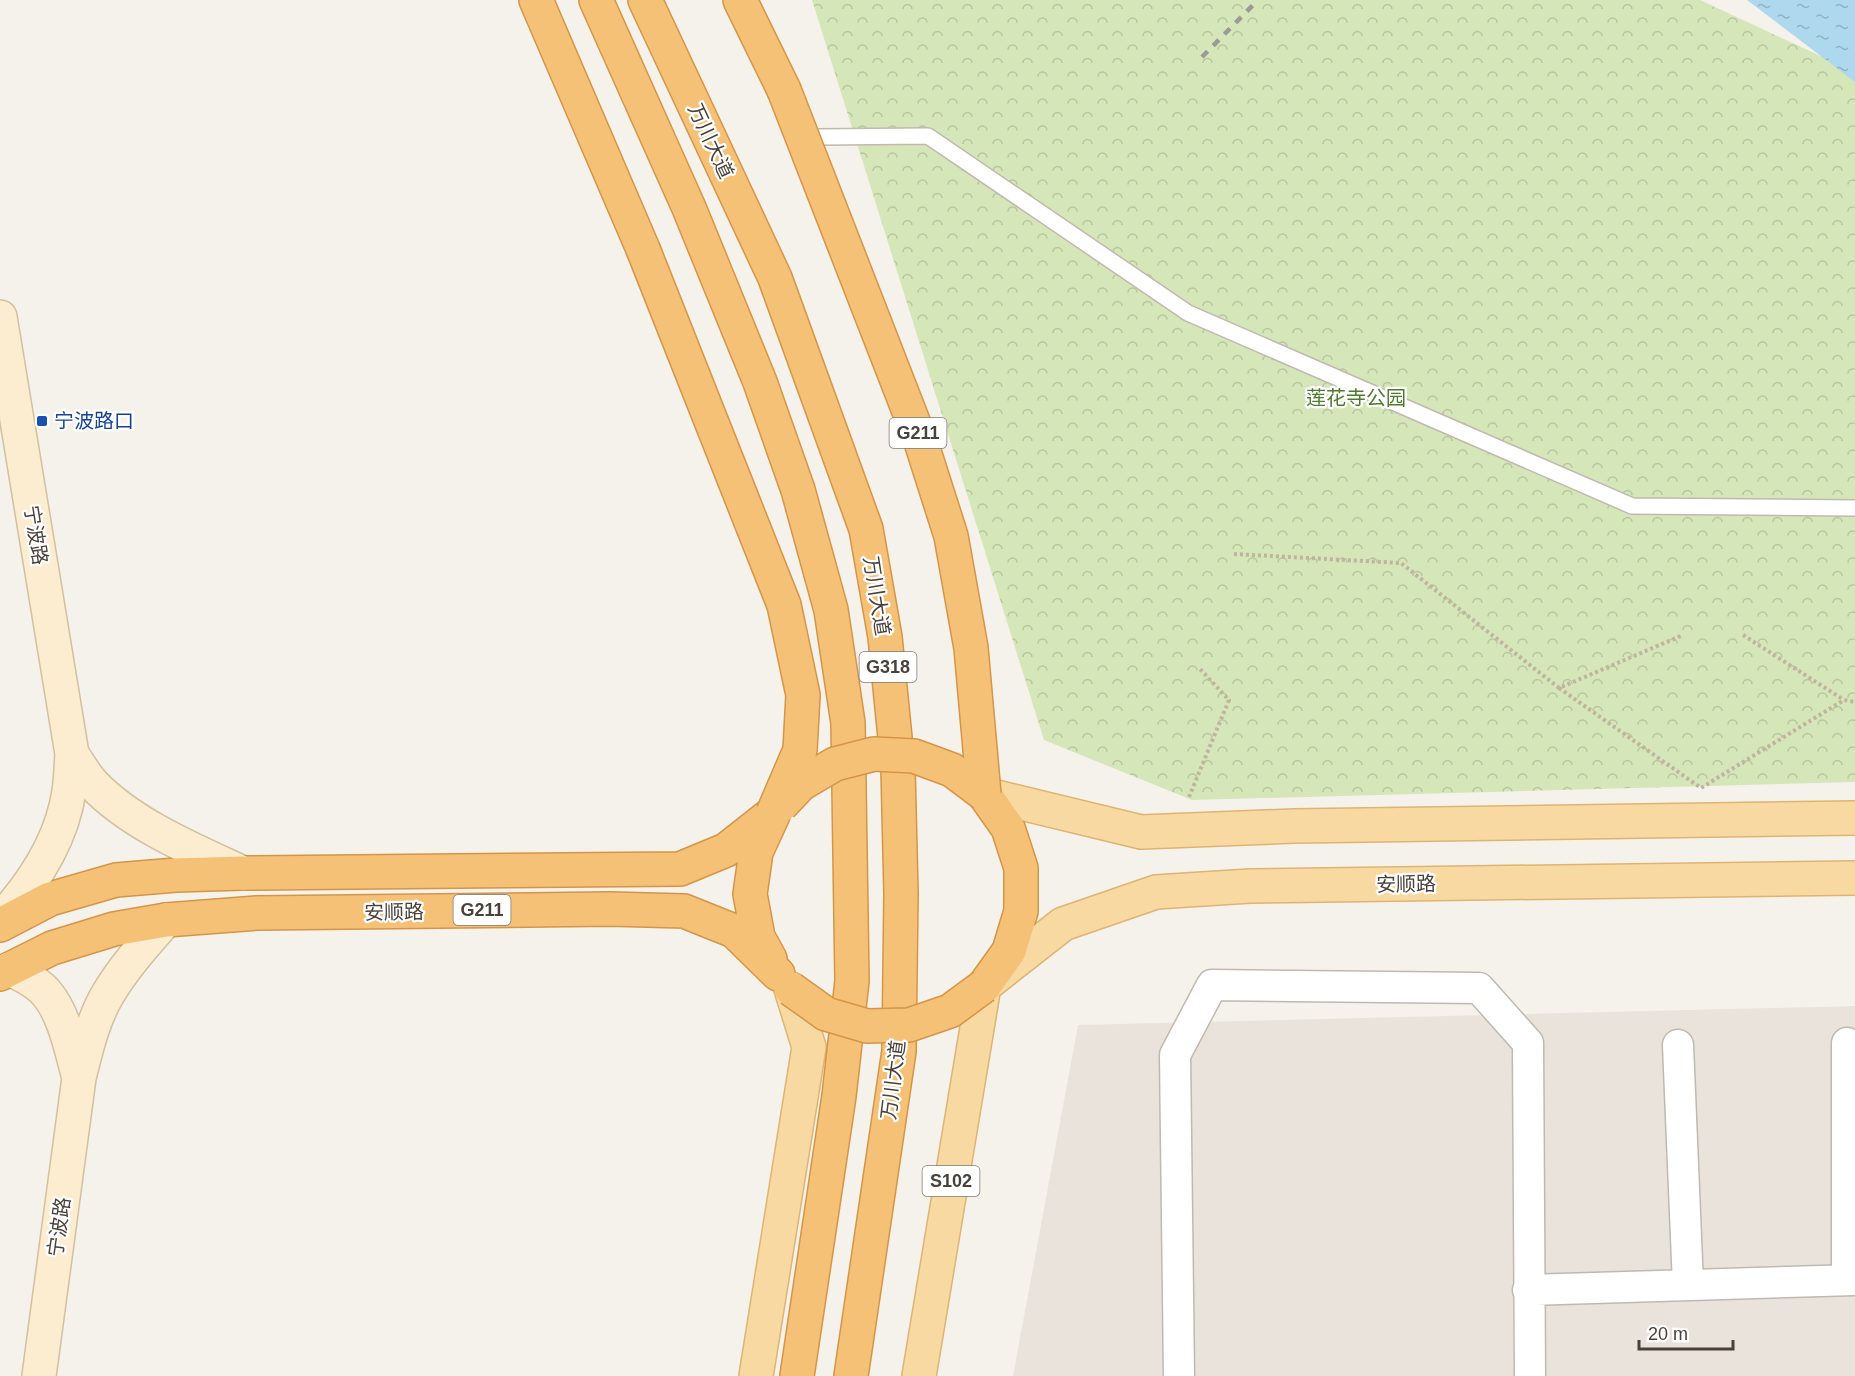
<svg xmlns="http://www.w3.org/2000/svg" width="1855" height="1376" viewBox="0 0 1855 1376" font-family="Helvetica,'Noto Sans SC',sans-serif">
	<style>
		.residential { fill: #e9e3db }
		.park { fill: url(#park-crowns) }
		.water { fill: url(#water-ripples) }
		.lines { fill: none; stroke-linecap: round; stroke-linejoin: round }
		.lane-casing { stroke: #c1b9af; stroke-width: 18 }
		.street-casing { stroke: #c1b9af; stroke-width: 33 }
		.secondary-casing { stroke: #d2c09f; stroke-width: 36 }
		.primary-casing { stroke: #deb472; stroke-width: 36 }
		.highway-casing { stroke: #d59547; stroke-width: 36 }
		.path { stroke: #c1b3a1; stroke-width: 4; stroke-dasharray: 3 3; stroke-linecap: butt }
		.lane { stroke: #fff; stroke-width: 15 }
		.street { stroke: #fff; stroke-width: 30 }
		.secondary { stroke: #fcedd0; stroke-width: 33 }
		.primary { stroke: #f8d9a2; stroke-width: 33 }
		.highway { stroke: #f5c177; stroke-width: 33 }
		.rail { stroke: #9a9a9a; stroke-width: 4.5; stroke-dasharray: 8 8; stroke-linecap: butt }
		.highway-bridge-casing { stroke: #d59547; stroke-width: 36; stroke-linecap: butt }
		.highway-bridge { stroke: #f5c177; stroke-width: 33 }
		.transit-dot { fill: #1a4fb4; stroke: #fff; stroke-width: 2 }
		.labels { text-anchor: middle; stroke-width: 4.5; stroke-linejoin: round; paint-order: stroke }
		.shield { fill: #fff; stroke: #807b75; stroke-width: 1.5 }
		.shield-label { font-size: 18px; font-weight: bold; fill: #4a423a }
		.street-label { font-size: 20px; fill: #4a423a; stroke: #fff }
		.park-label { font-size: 20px; fill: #527930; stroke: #fff }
		.transit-label { font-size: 20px; fill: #164399; stroke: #fff; text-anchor: start }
	</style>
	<defs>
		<pattern id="park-crowns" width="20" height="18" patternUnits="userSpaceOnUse" patternTransform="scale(1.5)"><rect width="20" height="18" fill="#d5e6b8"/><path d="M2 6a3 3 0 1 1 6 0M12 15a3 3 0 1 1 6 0" fill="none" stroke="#b8c69f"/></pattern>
		<pattern id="water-ripples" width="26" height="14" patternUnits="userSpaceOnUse" patternTransform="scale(1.5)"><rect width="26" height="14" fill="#aed8ed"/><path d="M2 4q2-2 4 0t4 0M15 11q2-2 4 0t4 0" fill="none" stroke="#90b1c1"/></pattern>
	</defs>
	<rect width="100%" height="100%" fill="#f5f2ec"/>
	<!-- residential -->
	<path class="residential" d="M1855,1006V1376H1013L1078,1025Z"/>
	<!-- park -->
	<path class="park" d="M812,0H1700L1855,72V782L1192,800L1044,740Z"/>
	<!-- water -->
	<path class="water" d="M1747,0H1855V82Z"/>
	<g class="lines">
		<!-- lane casing -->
		<g class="lane-casing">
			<path id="lane" d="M819,137L928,136L1188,313L1632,506L1855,508"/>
		</g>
		<!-- street casing -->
		<g class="street-casing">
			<path id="street" d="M1847,1043V1280
				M1678,1045L1688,1285
				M1528,1290L1855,1280
				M1179,1376L1175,1055L1212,985L1479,988L1528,1043L1530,1376"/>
		</g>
		<!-- secondary casing -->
		<g class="secondary-casing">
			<path id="secondary" d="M0,317L72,754C71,766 71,779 69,791C62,840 33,884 0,920
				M72,754C78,763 85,775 93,784C131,824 193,850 243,873
				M10,969C24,976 39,983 48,995C65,1016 72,1053 79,1078
				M39,1376L79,1078C86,1050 93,1019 108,994C124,967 145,944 166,920"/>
		</g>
		<!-- primary casing -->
		<g class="primary-casing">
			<path id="primary" d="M984,794L1141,832L1294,826L1855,818
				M756,1376L809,1047L791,989
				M919,1376L984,986L1063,924L1156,892L1250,886L1855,878"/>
		</g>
		<!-- highway casing -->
		<g class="highway-casing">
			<path id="highway" d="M536,0L643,249
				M596,0L689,208L760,382L798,490L831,610L848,723L852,981L839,1096L797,1376
				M645,0L775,278L866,529L885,637L898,768L901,894L899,1051L851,1376
				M740,0L784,90
				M984,794L1008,828L1021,868V911L1009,951L984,986
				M0,925L50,899L116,880L176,875L243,873L680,869L726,850L773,813
				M770,959L758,937L750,894L756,852L773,815
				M0,974L52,948L114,929L166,920L257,913L610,909L684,911L734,931L778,974"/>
		</g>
		<!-- path -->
		<path class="path" d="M1234,554L1401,563L1559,688L1683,635
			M1743,635L1844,700
			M1559,688L1701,788L1844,700L1855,702
			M1189,797L1229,700L1199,668"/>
		<!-- lane -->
		<use href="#lane" class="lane"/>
		<!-- street -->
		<use href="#street" class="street"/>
		<!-- secondary -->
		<use href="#secondary" class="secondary"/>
		<!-- primary -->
		<use href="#primary" class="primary"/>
		<!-- highway -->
		<use href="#highway" class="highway"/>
		<!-- rail -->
		<path class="rail" d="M1202,57L1258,0"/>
		<!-- highway-bridge casing -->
		<g class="highway-bridge-casing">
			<path id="highway-bridge" d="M784,90L921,442L951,536L971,648L984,794
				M643,249L784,605L803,695L800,750L773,813
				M781,805L801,784L835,764L874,754L914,756L952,770L984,794
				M791,989L826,1014L867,1026L909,1025L950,1011L984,986"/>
		</g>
		<!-- highway-bridge -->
		<use href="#highway-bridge" class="highway-bridge"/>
	</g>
	<!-- markers -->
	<rect class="transit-dot" x="36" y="415" width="12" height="12" rx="3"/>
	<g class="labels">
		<!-- shield labels -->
		<g class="shield">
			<rect x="889.5" y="418" width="57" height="30" rx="4.5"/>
			<rect x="859.5" y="652" width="57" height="30" rx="4.5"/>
			<rect x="453.5" y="895" width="57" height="30" rx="4.5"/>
			<rect x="922.5" y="1166" width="57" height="30" rx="4.5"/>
		</g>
		<g class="shield-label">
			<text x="918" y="439">G211</text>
			<text x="888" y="673">G318</text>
			<text x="482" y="916">G211</text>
			<text x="951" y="1187">S102</text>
		</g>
		<!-- street labels -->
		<g class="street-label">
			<text transform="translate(711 141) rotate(65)" y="7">万川大道</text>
			<text transform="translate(36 535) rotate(81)" y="7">宁波路</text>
			<text transform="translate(877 596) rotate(81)" y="7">万川大道</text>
			<text transform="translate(1406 884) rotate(-1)" y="7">安顺路</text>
			<text transform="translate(394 912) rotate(-1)" y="7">安顺路</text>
			<text transform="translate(893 1080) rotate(-83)" y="7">万川大道</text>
			<text transform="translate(59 1227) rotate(-82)" y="7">宁波路</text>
		</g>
		<!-- park labels -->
		<g class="park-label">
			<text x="1356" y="405">莲花寺公园</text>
		</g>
		<!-- transit labels -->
		<g class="transit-label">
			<text x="54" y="428">宁波路口</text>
		</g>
	</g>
	<!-- scale -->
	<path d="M1639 1340v9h94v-9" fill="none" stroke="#4a423a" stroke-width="3"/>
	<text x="1648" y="1340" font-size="18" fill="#4a423a" stroke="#ffffff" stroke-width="4.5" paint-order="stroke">20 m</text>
</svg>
